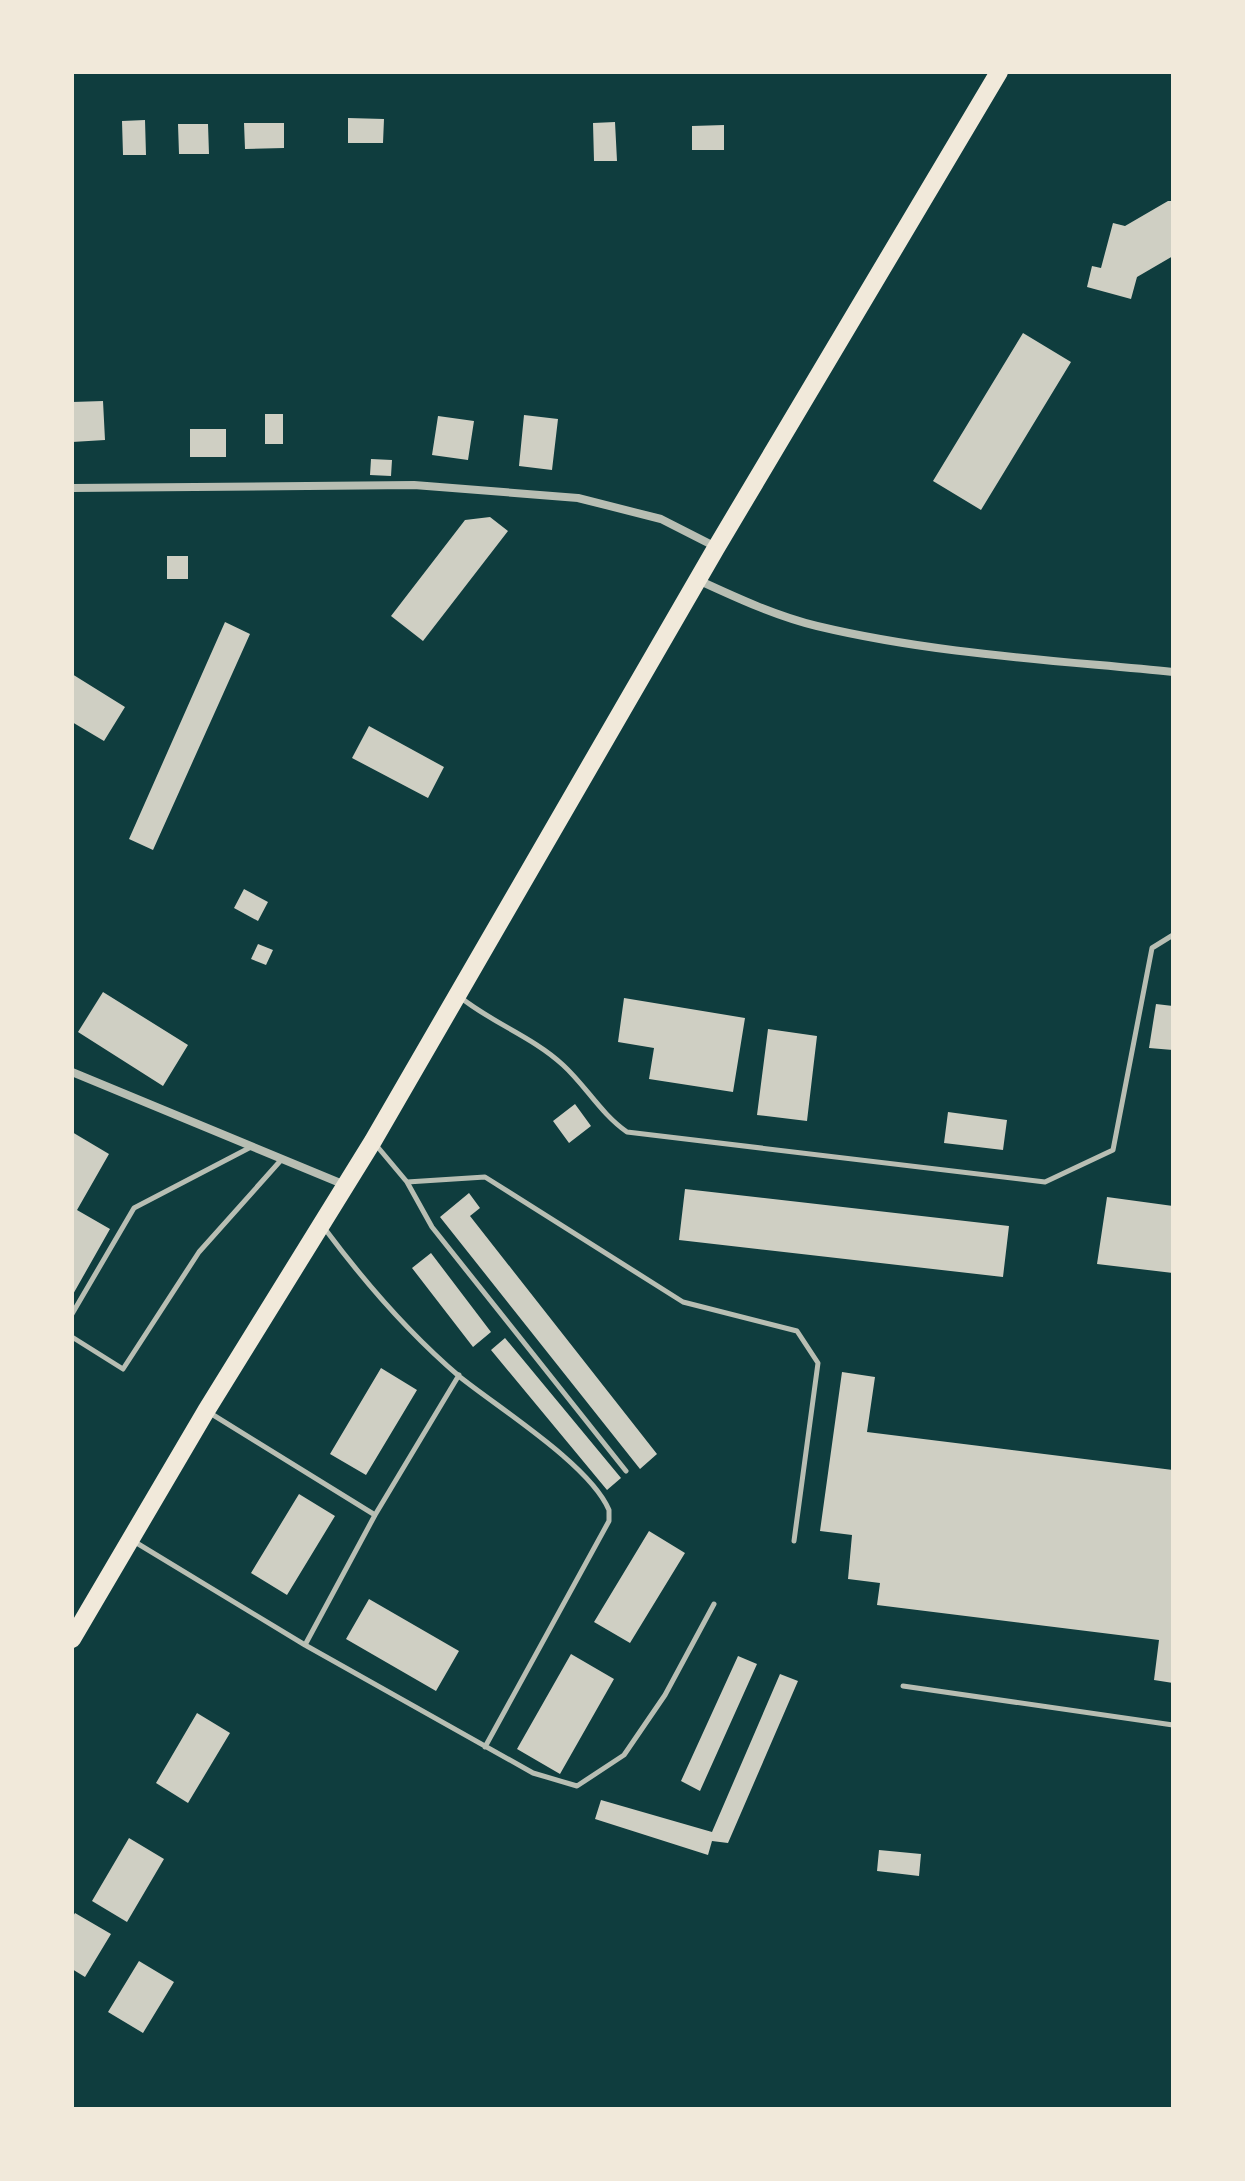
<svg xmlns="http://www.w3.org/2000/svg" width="1245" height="2181" viewBox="0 0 1245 2181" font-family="'DM Sans',sans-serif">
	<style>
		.building { fill: #cfcfc3 }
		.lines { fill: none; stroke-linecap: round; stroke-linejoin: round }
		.service { stroke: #b8beb3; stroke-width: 5 }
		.minor { stroke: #b8beb3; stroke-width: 8 }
		.trunk { stroke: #f1e9da; stroke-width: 18 }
	</style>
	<rect width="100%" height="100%" fill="#0f3d3e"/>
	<!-- building -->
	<path class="building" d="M348,118L384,119L383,143H348Z
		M145,120L146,155H123L122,121Z
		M615,122L617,161H594L593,123Z
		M244,123H284V148L245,149Z
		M178,124H208L209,154H179Z
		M724,125V150H692V126Z
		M1168,201H1173V256L1137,277L1131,299L1087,287L1092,266L1101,268L1113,223L1125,226Z
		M1023,333L1071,362L981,510L933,481Z
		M103,401L105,440L72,442V402Z
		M265,414H283V444H265Z
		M524,415L558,419L552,470L519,466Z
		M438,416L474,421L468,460L432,455Z
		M190,429H226V457H190Z
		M371,459L392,460L391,476L370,475Z
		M490,517L508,531L423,641L391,616L465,520Z
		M167,556H188V579H167Z
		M225,622L250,634L153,850L129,839Z
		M72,674L125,707L104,741L72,722Z
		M369,726L444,767L428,798L352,758Z
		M244,889L268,902L258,921L234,908Z
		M258,944L273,950L266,965L251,959Z
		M103,992L188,1045L163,1086L78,1032Z
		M624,998L745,1018L733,1092L649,1079L654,1048L618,1042Z
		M1156,1004L1173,1006V1050L1149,1048Z
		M768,1029L817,1036L807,1121L757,1115Z
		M575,1104L591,1126L569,1143L553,1121Z
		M948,1112L1007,1120L1003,1150L944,1143Z
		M72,1132L109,1154L77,1210L110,1229L72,1296Z
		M685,1189L1009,1226L1003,1277L679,1240Z
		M469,1193L480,1208L470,1216L657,1454L640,1469L440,1217Z
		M1107,1197L1173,1206V1273L1097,1264Z
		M431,1253L491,1332L473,1347L412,1268Z
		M505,1338L621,1478L607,1490L491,1350Z
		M381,1368L417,1390L366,1475L330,1454Z
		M842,1372L875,1377L867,1432L1173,1470V1683L1154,1680L1159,1640L877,1605L880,1583L848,1579L852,1535L820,1531Z
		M299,1494L335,1516L287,1595L251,1573Z
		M649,1531L685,1553L630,1643L594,1622Z
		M369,1599L459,1651L436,1691L346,1639Z
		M571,1654L614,1679L560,1774L517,1749Z
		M738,1656L757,1664L700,1791L681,1781Z
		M780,1674L798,1681L728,1843L712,1841L708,1855L595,1819L601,1800L712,1832Z
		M197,1713L230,1733L188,1803L156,1783Z
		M129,1838L164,1859L127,1922L92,1901Z
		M879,1850L921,1854L919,1876L877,1871Z
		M75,1913L111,1934L85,1977L72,1969V1918Z
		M139,1961L174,1982L143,2033L108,2012Z"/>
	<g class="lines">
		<!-- service -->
		<path class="service" d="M460,997C492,1023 533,1037 563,1065C586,1086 601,1114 627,1132L1045,1182L1113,1150L1152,948L1173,935
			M376,1145L407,1182L485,1177L683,1302L797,1331L818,1363L794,1541
			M407,1182L432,1227L626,1471
			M325,1229C363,1280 412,1336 460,1377C500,1409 590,1465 609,1510V1521L485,1747
			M72,1314L134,1208L251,1147
			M72,1337L123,1369L199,1252L282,1159
			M210,1413L375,1515
			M135,1542L305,1645L533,1773L577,1786L624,1755L665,1695L714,1604
			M305,1645L375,1515L459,1375
			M903,1686L1173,1725"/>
		<!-- minor -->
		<path class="minor" d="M72,488L414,485L578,498L661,519L716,547
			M698,580C737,598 776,616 817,626C934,654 1054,660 1173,672
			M72,1072L345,1185"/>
		<!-- trunk -->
		<path class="trunk" d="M72,1639L206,1411L373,1141L716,548L999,72"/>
	</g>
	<!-- border -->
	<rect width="1245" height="2181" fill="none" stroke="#f1e9da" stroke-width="148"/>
</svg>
